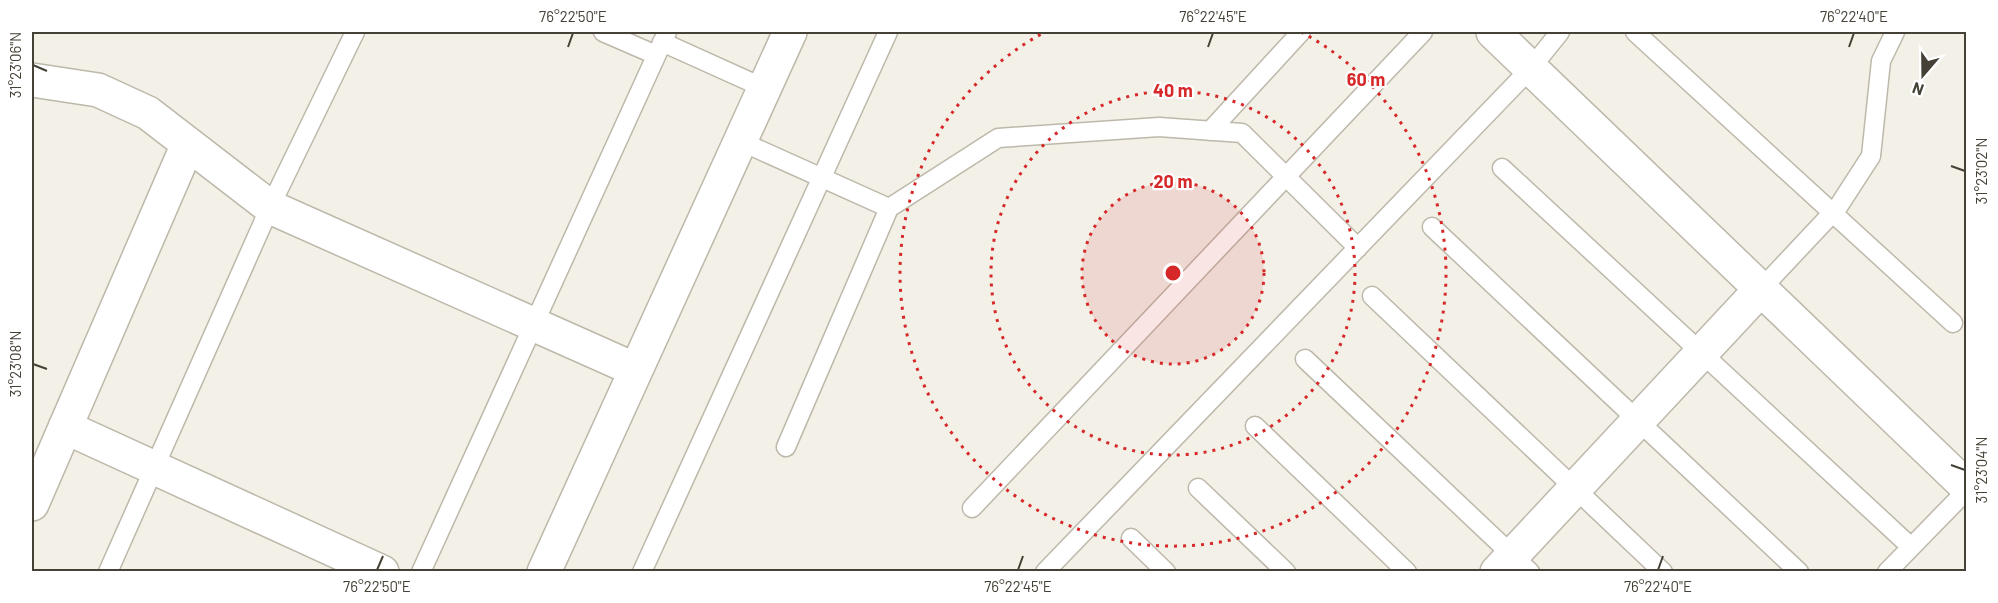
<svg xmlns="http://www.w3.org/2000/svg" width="1998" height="603" viewBox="0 0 1998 603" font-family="Barlow,sans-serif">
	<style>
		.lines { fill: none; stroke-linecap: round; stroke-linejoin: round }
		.service-casing { stroke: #bdb8aa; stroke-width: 21 }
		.minor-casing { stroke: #bdb8aa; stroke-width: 36 }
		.service { stroke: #fff; stroke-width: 18 }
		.minor { stroke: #fff; stroke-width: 33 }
		.ticks { fill: none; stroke: #454136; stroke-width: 2 }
		.ring { fill: none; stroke: #d62828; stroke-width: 3; stroke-dasharray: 3 6 }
		.centre { fill: #d62828; stroke: #fff; stroke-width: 3 }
		.ring-label { font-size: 18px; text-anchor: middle; font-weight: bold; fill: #d62828; stroke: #fff; stroke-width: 4.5; stroke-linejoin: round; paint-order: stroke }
		.neatline { fill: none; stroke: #454136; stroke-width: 2 }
		.ticks-label { font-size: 15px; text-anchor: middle; fill: #454136 }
	</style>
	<rect width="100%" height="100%" fill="#f2f0e7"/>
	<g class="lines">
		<!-- service casing -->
		<g class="service-casing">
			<path id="service" d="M603,32L656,55
				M1635,32L1953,323
				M662,42L764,88
				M1210,131L1301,32
				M740,141L889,208L998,138L1159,127L1242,133L1358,248
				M1502,168L1911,547
				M1432,227L1799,572
				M1761,289L1838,207L1871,156L1881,61L1895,32
				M1372,296L1663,572
				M1305,359L1530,572
				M1255,426L1407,572
				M786,447L889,208
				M1198,488L1286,572
				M972,508L1423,32
				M1131,538L1166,572
				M108,572L270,207L355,32
				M421,572L667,32
				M642,572L888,32
				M1045,572L1531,68L1560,32
				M1887,572L1966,491"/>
		</g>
		<!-- minor casing -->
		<g class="minor-casing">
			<path id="minor" d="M1493,32L1966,486
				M32,80L98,90L148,113L270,207L636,370
				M65,427L382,572
				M32,504L188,144
				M544,572L790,32
				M1497,572L1761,289"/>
		</g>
		<!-- service -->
		<use href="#service" class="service"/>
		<!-- minor -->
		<use href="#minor" class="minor"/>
	</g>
	<!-- ticks -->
	<path class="ticks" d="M568,47L573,33M1208,47L1213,33M1849,47L1854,33M33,65L47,71M1951,166L1965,171M33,364L47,369M1951,465L1965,470M377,570L383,556M1018,570L1023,556M1658,570L1663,556"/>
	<!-- distance rings -->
	<circle cx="1173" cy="273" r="91" fill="#d62828" fill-opacity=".12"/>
	<g class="ring">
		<circle cx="1173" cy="273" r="91"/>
		<circle cx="1173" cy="273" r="182"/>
		<path d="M1301 32A273 273 0 1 1 1045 32"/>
	</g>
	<circle cx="1173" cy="273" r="9" class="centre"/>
	<g class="ring-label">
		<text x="1366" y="86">60 m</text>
		<text x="1173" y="97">40 m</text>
		<text x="1173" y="188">20 m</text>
	</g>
	<!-- border -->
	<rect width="1998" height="603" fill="none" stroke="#ffffff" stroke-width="66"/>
	<!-- north arrow -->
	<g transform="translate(1923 75) rotate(200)" stroke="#ffffff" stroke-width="4.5" paint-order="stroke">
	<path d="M0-4.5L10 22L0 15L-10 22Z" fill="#454136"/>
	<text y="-9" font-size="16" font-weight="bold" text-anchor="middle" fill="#454136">N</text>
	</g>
	<rect x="33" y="33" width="1932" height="537" class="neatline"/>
	<g class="ticks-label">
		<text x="573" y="22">76°22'50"E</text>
		<text x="1213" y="22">76°22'45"E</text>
		<text x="1854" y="22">76°22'40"E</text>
		<text transform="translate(16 65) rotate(-90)" y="5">31°23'06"N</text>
		<text transform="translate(1982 171) rotate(-90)" y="5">31°23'02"N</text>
		<text transform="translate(16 364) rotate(-90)" y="5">31°23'08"N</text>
		<text transform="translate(1982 470) rotate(-90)" y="5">31°23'04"N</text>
		<text x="377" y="592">76°22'50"E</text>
		<text x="1018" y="592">76°22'45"E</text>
		<text x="1658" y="592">76°22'40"E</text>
	</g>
</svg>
